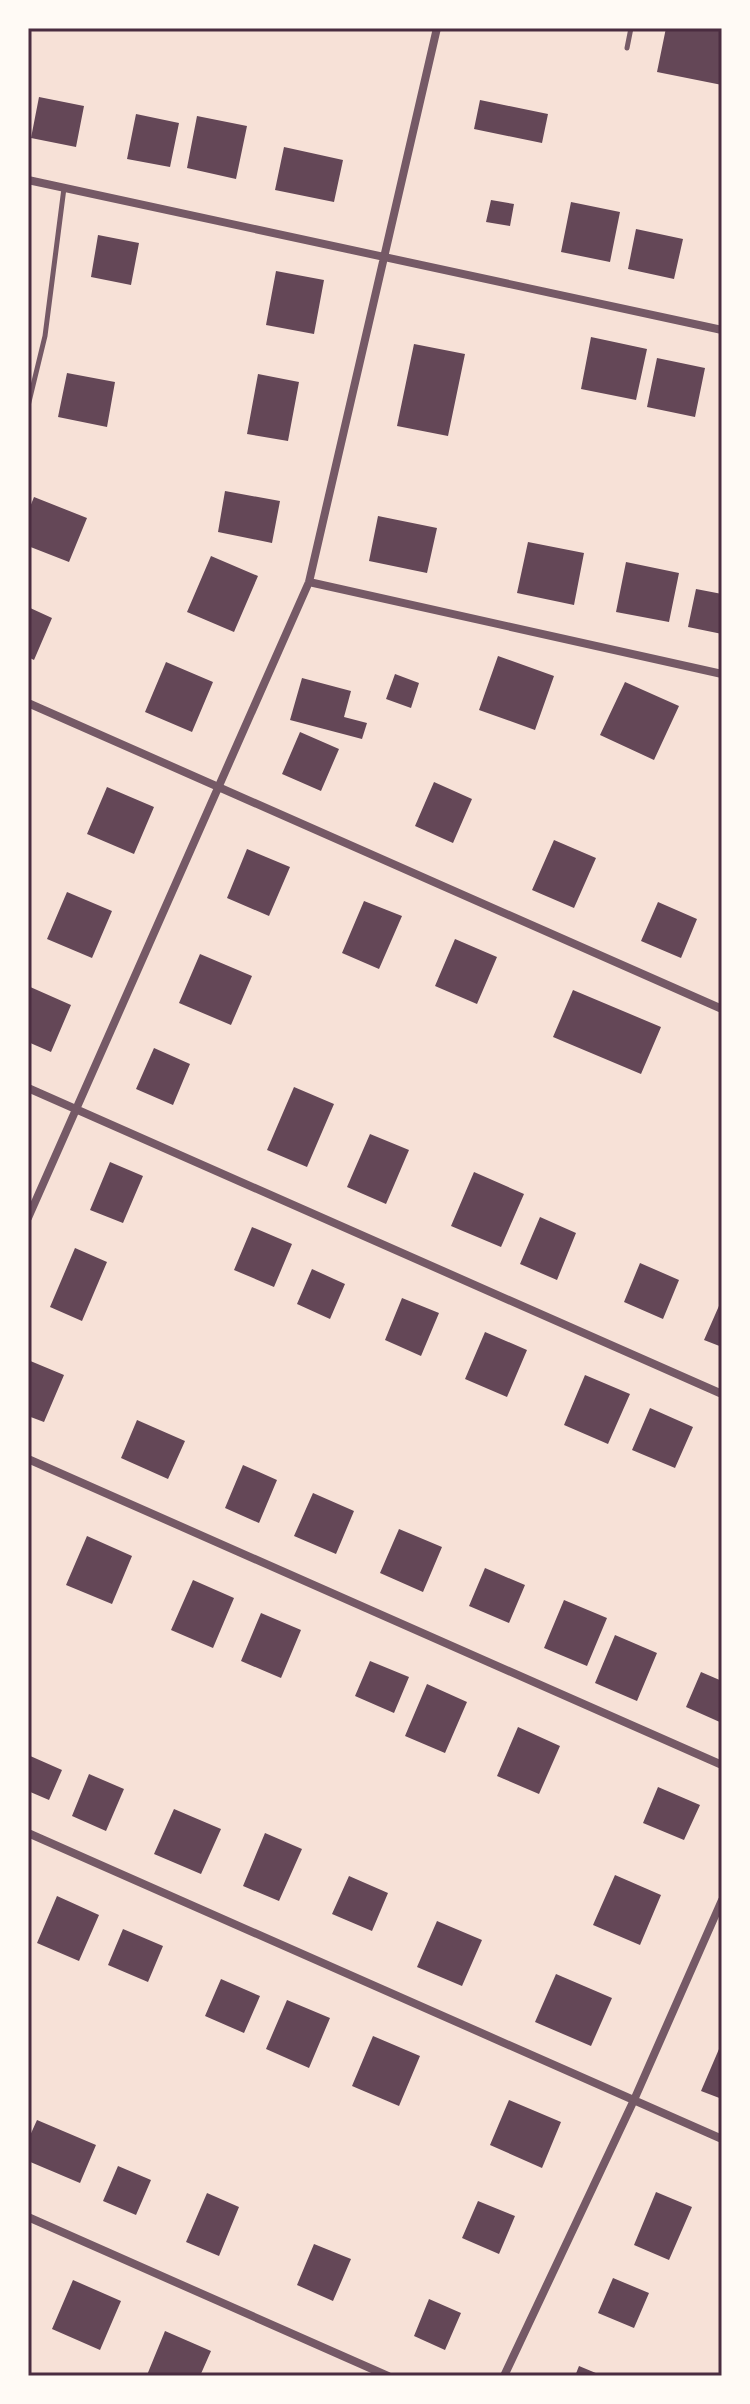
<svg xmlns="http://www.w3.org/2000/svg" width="750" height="2404" viewBox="0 0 750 2404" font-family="'Work Sans',sans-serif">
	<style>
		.building { fill: #644757 }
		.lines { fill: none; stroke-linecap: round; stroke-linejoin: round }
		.service { stroke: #755966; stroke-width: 5 }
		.minor { stroke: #755966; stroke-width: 8 }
		.neatline { fill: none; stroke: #4a2c40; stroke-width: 3 }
	</style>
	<rect width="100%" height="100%" fill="#f7e1d7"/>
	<!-- building -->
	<path class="building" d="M666,28H722V85L657,72Z
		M39,97L84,106L76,147L31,138Z
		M480,100L548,114L542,143L474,129Z
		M136,114L179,123L170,167L127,159Z
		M197,116L247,126L236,179L187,168Z
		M284,147L343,160L334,202L275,190Z
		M491,200L514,204L510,226L486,222Z
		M571,202L620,212L610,262L561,252Z
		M636,229L683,239L674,279L628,269Z
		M98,235L139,243L131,285L91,277Z
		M276,271L324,280L314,334L266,325Z
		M591,337L647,349L636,400L581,389Z
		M414,344L465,354L448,436L397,426Z
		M657,358L705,368L695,417L647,407Z
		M67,373L115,382L107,427L58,417Z
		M258,374L299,382L288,441L247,434Z
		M225,491L280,501L272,543L218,532Z
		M34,497L87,518L69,562L28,546V512Z
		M378,516L437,528L427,573L369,561Z
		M528,542L584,553L574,605L517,593Z
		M211,556L258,576L234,632L187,612Z
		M626,562L679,573L669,622L616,612Z
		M696,589L722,594V634L688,627Z
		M28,607L52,618L34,660L28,657Z
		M498,656L554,676L535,730L479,710Z
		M166,662L213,682L192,732L145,712Z
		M395,674L419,683L411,708L386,699Z
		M302,678L351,691L344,717L367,723L362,739L290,720Z
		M625,682L679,706L654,760L600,735Z
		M300,732L339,749L321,791L282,774Z
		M434,782L472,799L453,843L415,826Z
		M107,787L154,807L134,854L87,834Z
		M554,840L596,858L574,908L532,890Z
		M247,849L290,867L269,916L227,898Z
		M67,892L112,911L92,958L47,939Z
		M364,901L402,916L379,969L342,953Z
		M658,902L697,919L681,958L641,941Z
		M455,939L497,957L477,1004L435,986Z
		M200,954L252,976L231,1025L179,1003Z
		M28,986L71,1005L51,1052L28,1042Z
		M573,990L661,1027L641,1074L553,1037Z
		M154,1048L190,1064L173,1105L136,1089Z
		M294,1087L334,1104L307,1167L267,1150Z
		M370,1134L409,1150L386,1204L347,1187Z
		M110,1162L143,1176L123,1223L90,1210Z
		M474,1172L524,1194L501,1247L451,1226Z
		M540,1217L576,1233L557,1280L520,1264Z
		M252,1227L292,1244L274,1287L234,1270Z
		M75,1248L107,1262L82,1321L50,1307Z
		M640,1263L679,1280L663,1319L624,1302Z
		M312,1269L345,1284L330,1319L297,1304Z
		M402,1298L439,1313L421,1356L385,1340Z
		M722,1299V1347L704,1340Z
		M485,1332L527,1350L507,1397L465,1379Z
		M28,1360L64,1375L44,1422L28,1416Z
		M585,1375L630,1394L608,1444L564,1425Z
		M650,1408L693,1427L675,1468L632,1450Z
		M137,1420L185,1441L168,1479L121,1458Z
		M243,1465L277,1480L259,1523L225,1508Z
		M313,1493L354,1511L336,1554L294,1536Z
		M399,1529L442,1547L423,1592L380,1573Z
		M87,1536L132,1556L112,1604L66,1585Z
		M485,1568L525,1585L509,1623L469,1606Z
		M193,1580L234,1598L213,1648L171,1630Z
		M564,1600L607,1618L587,1666L544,1648Z
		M261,1613L301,1630L281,1678L241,1661Z
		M615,1635L657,1653L637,1701L595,1683Z
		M370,1661L409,1677L394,1713L355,1696Z
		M701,1672L722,1681V1723L686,1707Z
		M427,1684L467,1702L445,1753L405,1736Z
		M518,1727L560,1746L539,1794L497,1776Z
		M28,1755L62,1770L49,1800L28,1791Z
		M89,1774L124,1789L106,1831L72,1816Z
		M658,1787L700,1805L684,1840L643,1823Z
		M174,1809L221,1829L201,1874L154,1854Z
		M265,1833L302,1849L279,1901L243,1886Z
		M615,1875L661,1895L640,1945L593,1925Z
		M349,1876L388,1893L372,1931L332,1914Z
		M57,1896L99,1915L79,1961L37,1943Z
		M437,1921L482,1940L462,1986L417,1967Z
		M123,1929L163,1946L148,1982L108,1965Z
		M556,1974L612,1998L591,2046L535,2022Z
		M221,1979L260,1996L244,2033L205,2016Z
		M287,2000L330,2018L309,2068L266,2049Z
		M373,2036L420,2056L399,2106L352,2086Z
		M722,2042V2099L701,2091Z
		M509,2100L561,2122L542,2168L490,2145Z
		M37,2120L96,2145L80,2183L28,2161V2140Z
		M118,2166L151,2180L136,2215L103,2201Z
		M656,2192L692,2207L669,2260L634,2245Z
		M207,2193L239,2207L219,2256L186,2242Z
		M478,2201L515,2216L499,2254L462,2238Z
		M314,2244L351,2259L333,2301L297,2285Z
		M613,2278L649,2293L634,2328L598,2313Z
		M73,2280L121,2301L100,2350L52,2329Z
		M429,2299L461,2313L445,2350L414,2336Z
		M165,2331L211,2351L200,2376L147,2375Z
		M579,2366L603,2376H575Z"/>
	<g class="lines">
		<!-- service -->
		<path class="service" d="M627,48L631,28
			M28,406L45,336L64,188"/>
		<!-- minor -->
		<path class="minor" d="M28,180L722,330
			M309,582L722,674
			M28,703L722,1009
			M28,1088L722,1394
			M28,1218L309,582L437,28
			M28,1459L722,1765
			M28,1833L722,2139
			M28,2217L388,2376
			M504,2376L634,2100L722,1900"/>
	</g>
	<!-- border -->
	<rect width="750" height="2404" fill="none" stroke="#fffaf5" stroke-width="60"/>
	<rect x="30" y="30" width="690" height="2344" class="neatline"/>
</svg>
